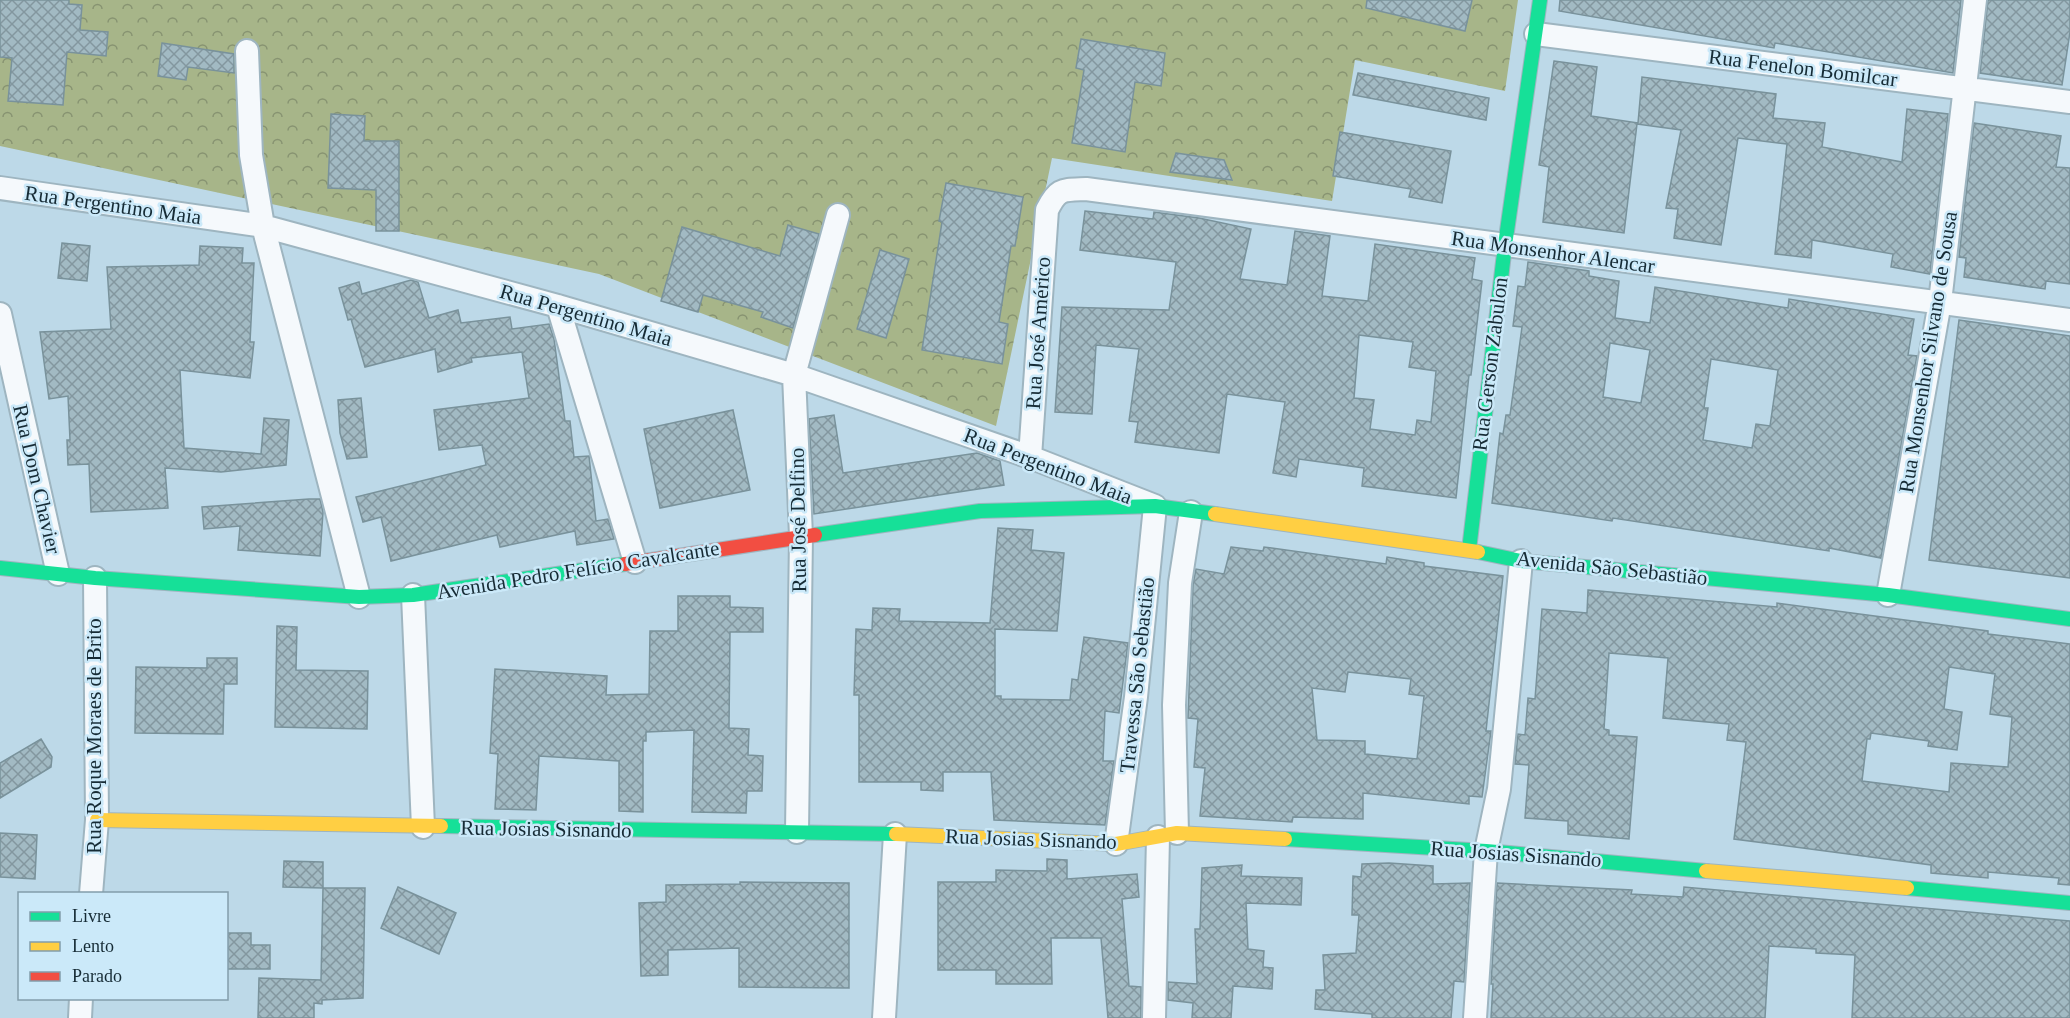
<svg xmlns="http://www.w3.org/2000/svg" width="2070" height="1018" viewBox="0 0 2070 1018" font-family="'Times New Roman',serif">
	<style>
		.forest { fill: url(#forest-crowns) }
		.building { fill: url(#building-cross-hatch); stroke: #79929b; stroke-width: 1.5; fill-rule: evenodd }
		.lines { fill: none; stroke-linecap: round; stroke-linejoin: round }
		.street-casing { stroke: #9eb5c0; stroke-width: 26 }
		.fast-casing { stroke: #9eb5c0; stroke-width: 16 }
		.slow-casing { stroke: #9eb5c0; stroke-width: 16 }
		.jam-casing { stroke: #9eb5c0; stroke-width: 16 }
		.street { stroke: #f5f9fc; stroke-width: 22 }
		.fast { stroke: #16e098; stroke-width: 14 }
		.slow { stroke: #ffcf43; stroke-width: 14 }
		.jam { stroke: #f24e42; stroke-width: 14 }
		.labels { text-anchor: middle; stroke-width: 5; stroke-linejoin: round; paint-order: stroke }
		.street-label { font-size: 21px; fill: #162b35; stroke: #cbe9f9 }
	</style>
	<defs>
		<pattern id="forest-crowns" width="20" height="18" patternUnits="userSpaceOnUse" patternTransform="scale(1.5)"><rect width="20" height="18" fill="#a7b589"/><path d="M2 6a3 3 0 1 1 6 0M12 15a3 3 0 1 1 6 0" fill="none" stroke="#879371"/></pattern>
		<pattern id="building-cross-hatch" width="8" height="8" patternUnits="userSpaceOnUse" patternTransform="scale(1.5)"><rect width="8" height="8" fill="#a2bac3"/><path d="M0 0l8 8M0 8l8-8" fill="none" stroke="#83979f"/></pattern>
	</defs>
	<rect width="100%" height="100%" fill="#bdd9e8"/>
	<!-- forest -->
	<path class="forest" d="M0,0H1518L1505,91L1355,60L1332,201L1052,158L996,426L599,274L0,146Z"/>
	<!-- building -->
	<path class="building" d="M0,0H69V4L82,5L80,30L108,32L106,56L67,52L63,105L8,101L12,58L0,57Z
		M1367,0H1472L1465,31L1366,8Z
		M1560,0H1961L1953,73L1775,43L1774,48L1559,11Z
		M1988,0H2070V32L2062,85L1980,73Z
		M1081,39L1165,53L1161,86L1135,82L1125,152L1072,143L1084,70L1076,68Z
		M162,43L234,54V73L188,67L186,80L158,76Z
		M1554,61L1597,67L1591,116L1638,123L1642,77L1776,94L1773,118L1825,123L1822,147L1902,162L1907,109L1948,114L1930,274L1891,267L1893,254L1812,240L1811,258L1775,254L1787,144L1738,138L1721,245L1674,238L1678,209L1666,208L1681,130L1637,124L1624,233L1543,222L1549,167L1539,165Z
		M1358,73L1489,98L1486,120L1353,95Z
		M331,114L365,116L364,141H399V231H376V190L328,188Z
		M1974,123L2061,136L2056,167L2070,168V284L2046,281L2045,289L1964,277L1966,258L1959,257Z
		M1340,132L1451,151L1442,203L1409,197L1411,189L1333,176Z
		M1176,153L1224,160L1232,180L1170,172Z
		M946,183L1023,197L1015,246H1011L999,322L1008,324L1002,364L922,350L942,222L939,221Z
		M1085,211L1153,219L1154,212L1199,218L1251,229L1240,279L1287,285L1295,231L1330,236L1322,296L1368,301L1375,244L1475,258L1472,279L1482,281L1471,375H1469L1456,498L1362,486L1364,468L1299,459L1296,477L1273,473L1285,402L1227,394L1219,453L1135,442L1138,422L1129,421L1139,349L1096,345L1092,414L1055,412L1062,307L1169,310L1176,262L1080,250ZM1359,335L1413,342L1409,367L1436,371L1431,422L1417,420L1415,435L1370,429L1374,400L1354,398Z
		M788,225L819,234L793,328L761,317L763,312L703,295L698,312L661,301L682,227L780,256Z
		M62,243L90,246L87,281L58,278Z
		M200,246L243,248L242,263H254L250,342H254L250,378L180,370L184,448L261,454L264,418L289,420L286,465L221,472L165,468L168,508L91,512L89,464L68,465L67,440H70L68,396L49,399L40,332L111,329L107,267L199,265Z
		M880,250L909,259L886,338L857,329Z
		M1528,262L1589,271V276L1619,281L1615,318L1650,323L1655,287L1788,308L1789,299L1914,319L1908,355L1917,356L1881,558L1829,548V551L1613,518L1612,521L1492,503L1500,433L1503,434L1506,415H1510L1522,327L1513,326L1518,286L1525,287ZM1610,343L1650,350L1641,403L1603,397ZM1711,359L1778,370L1770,426L1756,424L1752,448L1703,440L1708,408H1704Z
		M411,280L418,282L429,318L458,310L461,323L510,317L512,329L549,324L554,339L565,421H570L574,457L589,456L596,521L608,519L614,539L577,545L575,531L500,547L497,535L391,561L381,517L363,522L356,497L486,465L482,445L439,450L434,410L529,398L522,352L471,358L472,362L438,372L435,349L365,367L351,319L348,320L339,288L359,282L362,294Z
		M1959,320L2070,336V578L1929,560Z
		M361,398L367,457L347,459L340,433L338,400Z
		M733,410L750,490L660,508L644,429Z
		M834,415L843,473L977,453L1000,461L1004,485L814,514L809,419Z
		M309,499H320L323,512L320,556L238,550L240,526L204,529L202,507Z
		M998,528L1033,530L1031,550L1064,553L1057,631L995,629V696H1001V699L1070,700L1072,679L1078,680L1084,637L1128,643L1119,713L1105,711L1103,761H1114L1105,825L994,820L991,772H943V791L921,790V782H859V695H854L856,629L872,630L873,608L900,609L899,621L990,623Z
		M1231,547L1263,551L1264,547L1386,564L1387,557L1424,563V566L1503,576L1486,731H1491L1482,797L1469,796V804L1363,793V819L1293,817L1292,822L1200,816L1205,768L1194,767L1198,719L1188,718L1193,584L1196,569L1224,574ZM1348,672L1411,679L1409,694L1424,696L1417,759L1365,754V741L1317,740L1312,688L1345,692Z
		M1588,590L1777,607V603L1988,631V634L2070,644V885L2058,884L2059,878L1988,872V878L1931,873V865L1734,839L1746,742L1727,740L1729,724L1663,718L1668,658L1609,653L1604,729L1609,730V735L1637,737L1629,839L1568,834V821L1525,818L1529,765L1515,764L1518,734L1525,735L1528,698L1535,699L1542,609L1587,613ZM1949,667L1995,674L1990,714L2012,717L2008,767L1951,763L1949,792L1862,781L1867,739H1870L1871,733L1929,741L1928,746L1957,750L1962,712L1944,709Z
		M678,596H730V607L763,608V632H730L729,728L749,729L748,755L763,756L762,791H747L746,813L692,812L694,730L646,732V741H643V812L619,811V761L539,756L536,810L495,809L498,754L490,753L495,669L607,676L606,695L649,694L650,631H678Z
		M277,626L297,627L296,670L368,671L367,729L275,727Z
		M207,658H237V684H224L223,734L135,733L136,667L207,668Z
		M41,739L52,757L51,767L0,798V763Z
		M0,833L37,835L35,879L0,877Z
		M1047,859L1067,860V879L1137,874L1139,897L1122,899L1129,986L1141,987V1018H1108L1101,938H1051L1052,984H996V970H938V882H996V870L1047,871Z
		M284,861L323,862V888L283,887Z
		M1389,863L1433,866V884L1470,883L1464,982L1454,981L1451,1018H1372V1014L1315,1009L1316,990H1325L1323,955L1356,953L1359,915H1352L1353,876L1361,877L1362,864Z
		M1242,865L1241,876L1302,878L1301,905L1246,903L1248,949L1264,951L1263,967L1273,968L1272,989L1233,986L1231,1018H1192L1193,1003L1168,1000V982L1197,984L1195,929H1200L1202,868Z
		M740,882L849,883V988L739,987V948L668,950V975L641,976L639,903L666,902V885L740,884Z
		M1497,883L1632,890L1631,894L1683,897L1684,887L2070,921V1018H1852L1855,955L1816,953V949L1769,946L1765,1018H1491L1493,984H1491Z
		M398,887L456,913L439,954L381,928Z
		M323,888H365L363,998L322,1000V1004L314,1003V1018H258L259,978L321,980Z
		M226,933H251V945H270V969H226Z"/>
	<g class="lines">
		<!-- street casing -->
		<g class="street-casing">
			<path id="street" d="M1536,34L2070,102
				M247,51L251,155L263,226L359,597
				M0,188L263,226L558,306L794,375L1030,457L1155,506L1136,697L1116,844
				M558,306L635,562
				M0,314L58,574
				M1030,457L1047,210C1058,188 1062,190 1086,189L2070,320
				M413,595L423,827
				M1888,595L1940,302L1975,0
				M797,832L801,536L794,375L838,215
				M1177,833L1174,705L1180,583L1191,512
				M91,894L97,820L95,578
				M80,1018L81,998
				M884,1018L895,834
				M1154,1018L1158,837
				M1475,1018L1486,851L1499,789L1521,561"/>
		</g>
		<!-- fast casing -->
		<g class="fast-casing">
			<path id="fast" d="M815,535L980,511L1155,506L1215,514
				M1469,550L1505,245L1540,0
				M1478,552L1521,561L1888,595L2070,619
				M0,568L95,578L359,597L413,595L625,564
				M441,826L896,834
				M1285,839L1486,851L1706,871
				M1907,888L2070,903"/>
		</g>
		<!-- slow casing -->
		<g class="slow-casing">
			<path id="slow" d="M1215,514L1478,552
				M97,820L441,826
				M896,834L1116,844L1177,833L1285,839
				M1706,871L1907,888"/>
		</g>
		<!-- jam casing -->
		<g class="jam-casing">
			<path id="jam" d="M625,564L815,535"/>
		</g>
		<!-- street -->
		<use href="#street" class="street"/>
		<!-- fast -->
		<use href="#fast" class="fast"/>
		<!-- slow -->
		<use href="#slow" class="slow"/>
		<!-- jam -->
		<use href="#jam" class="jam"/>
	</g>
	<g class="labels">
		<!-- street labels -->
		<g class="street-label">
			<text transform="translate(1803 68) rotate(7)" y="7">Rua Fenelon Bomilcar</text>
			<text transform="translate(113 205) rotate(8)" y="7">Rua Pergentino Maia</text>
			<text transform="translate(1553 252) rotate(8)" y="7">Rua Monsenhor Alencar</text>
			<text transform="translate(586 315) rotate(16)" y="7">Rua Pergentino Maia</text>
			<text transform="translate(1038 333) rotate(-86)" y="7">Rua José Américo</text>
			<text transform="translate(1928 352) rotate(-81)" y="7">Rua Monsenhor Silvano de Sousa</text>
			<text transform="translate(1490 364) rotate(-83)" y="7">Rua Gerson Zabulon</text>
			<text transform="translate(1048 466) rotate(21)" y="7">Rua Pergentino Maia</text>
			<text transform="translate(37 479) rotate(77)" y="7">Rua Dom Chavier</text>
			<text transform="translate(798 520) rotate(-91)" y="7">Rua José Delfino</text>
			<text transform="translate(1612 568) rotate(6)" y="7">Avenida São Sebastião</text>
			<text transform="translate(578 570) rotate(-9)" y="7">Avenida Pedro Felício Cavalcante</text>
			<text transform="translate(1137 675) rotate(-84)" y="7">Travessa São Sebastião</text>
			<text transform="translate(94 736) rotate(-90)" y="7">Rua Roque Moraes de Brito</text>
			<text transform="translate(546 829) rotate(1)" y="7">Rua Josias Sisnando</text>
			<text transform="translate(1031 839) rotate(2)" y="7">Rua Josias Sisnando</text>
			<text transform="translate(1516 854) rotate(4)" y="7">Rua Josias Sisnando</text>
		</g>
	</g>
	<!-- legend -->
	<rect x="18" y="892" width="210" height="108" fill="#cbe9f9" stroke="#839dab" stroke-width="1.5"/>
	<rect x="30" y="912" width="30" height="9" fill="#16e098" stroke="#839dab" stroke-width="1.5"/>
	<text x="72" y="922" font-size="18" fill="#162b35">Livre</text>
	<rect x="30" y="942" width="30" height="9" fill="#ffcf43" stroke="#839dab" stroke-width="1.5"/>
	<text x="72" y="952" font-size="18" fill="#162b35">Lento</text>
	<rect x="30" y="972" width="30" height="9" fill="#f24e42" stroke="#839dab" stroke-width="1.5"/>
	<text x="72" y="982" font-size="18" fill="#162b35">Parado</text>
</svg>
